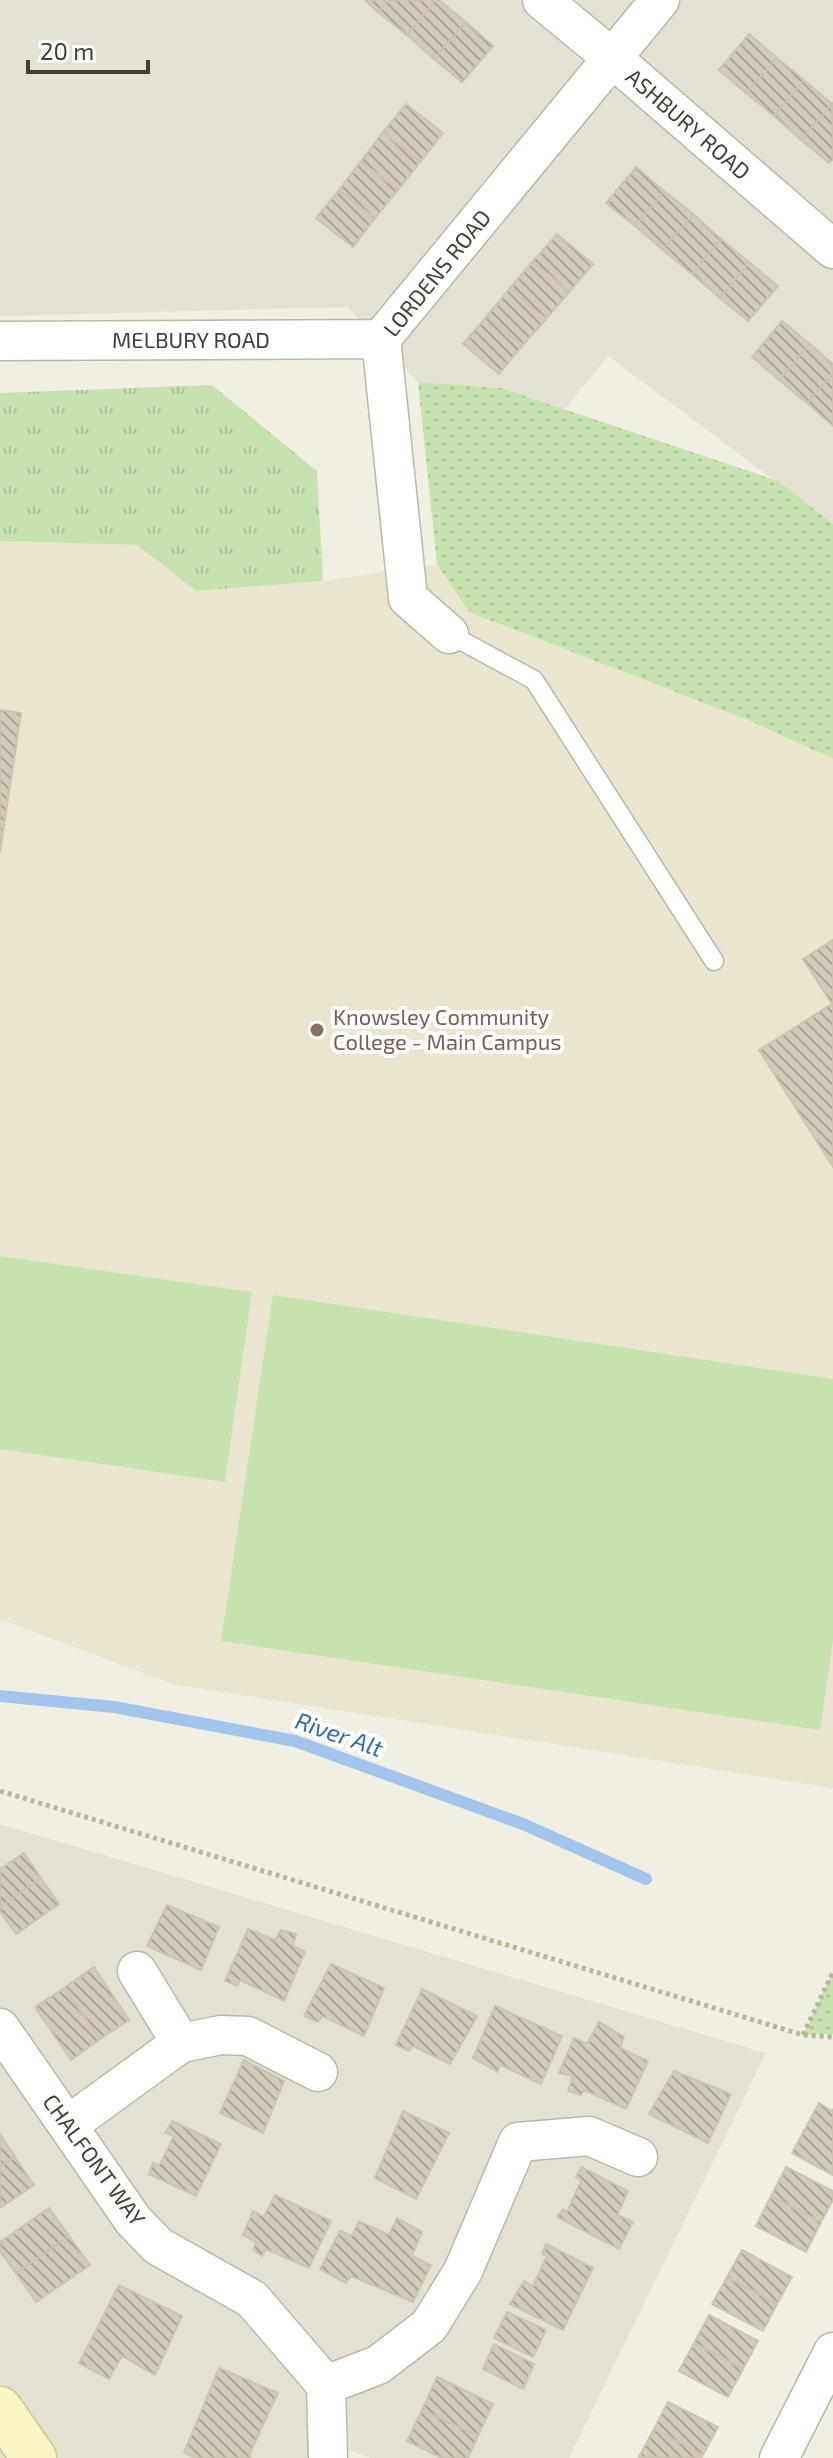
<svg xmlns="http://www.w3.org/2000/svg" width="833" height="2458" viewBox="0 0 833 2458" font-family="'Exo 2',sans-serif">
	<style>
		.residential { fill: #e5e1d2 }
		.education { fill: #e9e5cf }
		.grass { fill: url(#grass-tufts) }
		.park { fill: url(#park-dots) }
		.pitch { fill: #c6e3af }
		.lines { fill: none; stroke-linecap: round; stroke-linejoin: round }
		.stream { stroke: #a3c5eb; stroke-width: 12 }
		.building { fill: url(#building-back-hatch); stroke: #ccc4ae; stroke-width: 2 }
		.lane-casing { stroke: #bcb7a7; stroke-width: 21 }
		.street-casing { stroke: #bcb7a7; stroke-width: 41 }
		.secondary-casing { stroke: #cec696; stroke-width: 47 }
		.path { stroke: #bcb49a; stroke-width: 5; stroke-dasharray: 4 4; stroke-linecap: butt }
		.lane { stroke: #fff; stroke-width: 18 }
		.street { stroke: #fff; stroke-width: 38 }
		.secondary { stroke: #fbf4c4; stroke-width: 44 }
		.education-dot { fill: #8d6e63; stroke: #fff; stroke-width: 3 }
		.labels { text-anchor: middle; stroke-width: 8; stroke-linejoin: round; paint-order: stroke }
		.street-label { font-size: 22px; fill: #433f34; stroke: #fff }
		.education-label { font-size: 22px; fill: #785e54; stroke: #fff; text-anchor: start }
		.water-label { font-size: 24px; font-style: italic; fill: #356aa7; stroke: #fff }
	</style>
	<defs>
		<pattern id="grass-tufts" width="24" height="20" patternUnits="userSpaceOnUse" patternTransform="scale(2)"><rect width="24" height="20" fill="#c6e3af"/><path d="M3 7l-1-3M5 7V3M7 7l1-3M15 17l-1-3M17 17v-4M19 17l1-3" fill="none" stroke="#abc497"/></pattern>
		<pattern id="park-dots" width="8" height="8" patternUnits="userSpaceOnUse" patternTransform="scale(2)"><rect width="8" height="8" fill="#c6e3af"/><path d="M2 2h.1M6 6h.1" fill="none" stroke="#abc497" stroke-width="1.8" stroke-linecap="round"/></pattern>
		<pattern id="building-back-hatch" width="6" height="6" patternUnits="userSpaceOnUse" patternTransform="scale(2)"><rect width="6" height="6" fill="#d2cbba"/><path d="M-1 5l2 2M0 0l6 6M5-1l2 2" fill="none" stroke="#aca698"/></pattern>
	</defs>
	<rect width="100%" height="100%" fill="#f1efe4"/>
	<!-- residential -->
	<path class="residential" d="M0,0H833V524L608,356L565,409L501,388L418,382L348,307L0,316Z
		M0,1824L766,2053L569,2458H370L325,2440L317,2458H0Z"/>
	<!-- education -->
	<path class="education" d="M0,541L137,545L196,591L323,581L437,564L469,612L753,722L833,759V1788L172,1684L0,1619Z"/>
	<!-- grass -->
	<path class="grass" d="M212,385L317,471L323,581L196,591L137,545L0,541V393Z"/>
	<!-- park -->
	<path class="park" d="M418,382L501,388L778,481L833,524V759L753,722L469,612L437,564Z
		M833,1972V2034L803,2035Z"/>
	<!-- pitch -->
	<path class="pitch" d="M0,1256L252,1292L225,1482L0,1449Z
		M273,1295L833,1379V1640L820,1730L221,1641Z"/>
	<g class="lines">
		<!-- stream -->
		<path class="stream" d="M0,1696L114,1707L295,1741L523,1824L646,1879"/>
	</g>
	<!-- building -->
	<path class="building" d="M365,0H388L378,12Z
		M388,0H436L407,35L378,12Z
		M436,0H439L466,22L434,59L407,35Z
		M466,22L493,46L462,82L434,59Z
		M749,34L777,58L746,93L719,70Z
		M777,58L804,80L774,116L746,93Z
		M804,80L832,104L801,140L774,116Z
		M406,104L443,133L420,162L383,132Z
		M832,104L833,159L829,163L801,140Z
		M383,132L420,162L398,190L361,161Z
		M361,161L398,190L375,218L339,190Z
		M636,167L664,191L635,226L606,203Z
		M339,190L375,218L353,247L316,218Z
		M664,191L693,214L663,250L635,226Z
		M693,214L721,239L692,274L663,250Z
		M557,234L593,264L569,292L533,261Z
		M721,239L749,262L720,298L692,274Z
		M533,261L569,292L546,319L510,288Z
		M749,262L778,286L748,321L720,298Z
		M510,288L546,319L522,346L487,316Z
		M487,316L522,346L499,374L463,344Z
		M782,321L810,344L779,380L752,357Z
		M810,344L833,364V373L807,403L779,380Z
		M833,373V426L807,403Z
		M0,710L21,713L0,852Z
		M833,940V1167L759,1050L832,1004L803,959Z
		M24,1853L41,1878L0,1907V1869Z
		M41,1878L59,1904L16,1934L0,1911V1907Z
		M167,1905L219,1927L201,1970L147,1946Z
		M248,1929L275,1940L281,1930L296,1934L293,1946L305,1952L284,2001L240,1980L237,1986L225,1981Z
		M331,1964L384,1988L364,2036L322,2016L318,2022L304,2016Z
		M94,1967L129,2020L100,2039L64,1988Z
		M64,1988L100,2039L71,2060L35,2007Z
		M422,1989L477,2016L450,2064L413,2046L409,2051L396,2045Z
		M495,2006L562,2036L541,2084L500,2065L498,2072L473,2058Z
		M599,2022L624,2037L620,2048L648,2061L626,2109L584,2090L581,2095L568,2091L573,2076L559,2073L574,2038L587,2044Z
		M244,2060L284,2081L263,2133L220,2113Z
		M674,2071L731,2094L708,2143L649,2114Z
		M819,2103L832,2111L833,2109V2175L792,2153Z
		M403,2111L449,2133L416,2199L375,2178Z
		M172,2121L221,2144L196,2196L149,2174L153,2163L159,2166L174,2136L165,2133Z
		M0,2134L15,2157L0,2167Z
		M15,2157L34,2185L0,2208V2167Z
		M581,2167L628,2191L617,2215L633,2222L619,2249L557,2217L563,2209L567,2212L581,2181L576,2177Z
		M786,2167L833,2191V2200L821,2222L771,2196Z
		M275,2195L331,2221L309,2268L266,2249L262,2256L253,2250L256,2242L243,2235L253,2211L264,2217Z
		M771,2196L821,2222L806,2252L756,2226Z
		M49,2208L69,2236L16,2273L0,2251V2242Z
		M397,2218L422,2232L412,2256L431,2265L413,2302L351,2276L346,2283L320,2269L340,2231L352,2236L359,2221L389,2235Z
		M69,2236L90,2265L36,2302L16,2273Z
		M546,2244L593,2268L563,2330L510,2304L524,2281L533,2286L547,2256L542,2254Z
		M742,2250L792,2277L777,2304L727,2277Z
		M727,2277L777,2304L763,2331L712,2304Z
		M119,2285L182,2316L155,2375L122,2356L109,2379L79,2363Z
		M507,2312L546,2330L533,2357L494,2338Z
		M709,2315L758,2341L743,2369L694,2343Z
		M694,2343L743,2369L728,2397L679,2371Z
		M494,2344L534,2364L523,2389L483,2369Z
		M219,2368L278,2393L249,2455L251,2458H196L184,2453Z
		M437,2377L493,2404L478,2436L422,2410Z
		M668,2402L718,2427L703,2455L654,2429Z
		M422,2410L478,2436L468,2458H442L407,2441Z
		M654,2429L703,2455L701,2458L639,2457Z"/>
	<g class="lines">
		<!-- lane casing -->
		<g class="lane-casing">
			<path id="lane" d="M449,634L534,680L714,961"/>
		</g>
		<!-- street casing -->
		<g class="street-casing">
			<path id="street" d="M542,0L611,57L833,249
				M0,341L381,339
				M449,634L408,598L381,339L660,0
				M137,1971L181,2043L221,2035L248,2036L318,2072
				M0,2028L133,2220L158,2246L252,2299L326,2385L328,2458
				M68,2125L181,2043
				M326,2385L378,2365L429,2326L463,2271L518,2142L589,2136L638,2157
				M779,2458L833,2352"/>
		</g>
		<!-- secondary casing -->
		<g class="secondary-casing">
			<path id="secondary" d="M0,2409L34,2458"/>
		</g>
		<!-- path -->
		<path class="path" d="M0,1791L803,2035L833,2037
			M803,2035L833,1972"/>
		<!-- lane -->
		<use href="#lane" class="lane"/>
		<!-- street -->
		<use href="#street" class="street"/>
		<!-- secondary -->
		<use href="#secondary" class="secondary"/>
	</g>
	<!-- markers -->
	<circle class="education-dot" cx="317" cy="1030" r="8"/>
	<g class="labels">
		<!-- street labels -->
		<g class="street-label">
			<text transform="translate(688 124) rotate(41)" y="8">ASHBURY ROAD</text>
			<text transform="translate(437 273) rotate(-51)" y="8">LORDENS ROAD</text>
			<text x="191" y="348">MELBURY ROAD</text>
			<text transform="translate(94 2160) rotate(54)" y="8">CHALFONT WAY</text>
		</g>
		<!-- education labels -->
		<g class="education-label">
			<text x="333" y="1025">Knowsley Community<tspan x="333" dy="25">College - Main Campus</tspan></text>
		</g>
		<!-- water labels -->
		<g class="water-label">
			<text transform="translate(339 1735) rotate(19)" y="8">River Alt</text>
		</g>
	</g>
	<!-- scale -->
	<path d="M28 60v12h120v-12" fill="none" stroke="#433f34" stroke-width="4"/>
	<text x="40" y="60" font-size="24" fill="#433f34" stroke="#ffffff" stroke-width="6" paint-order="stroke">20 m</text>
</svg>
